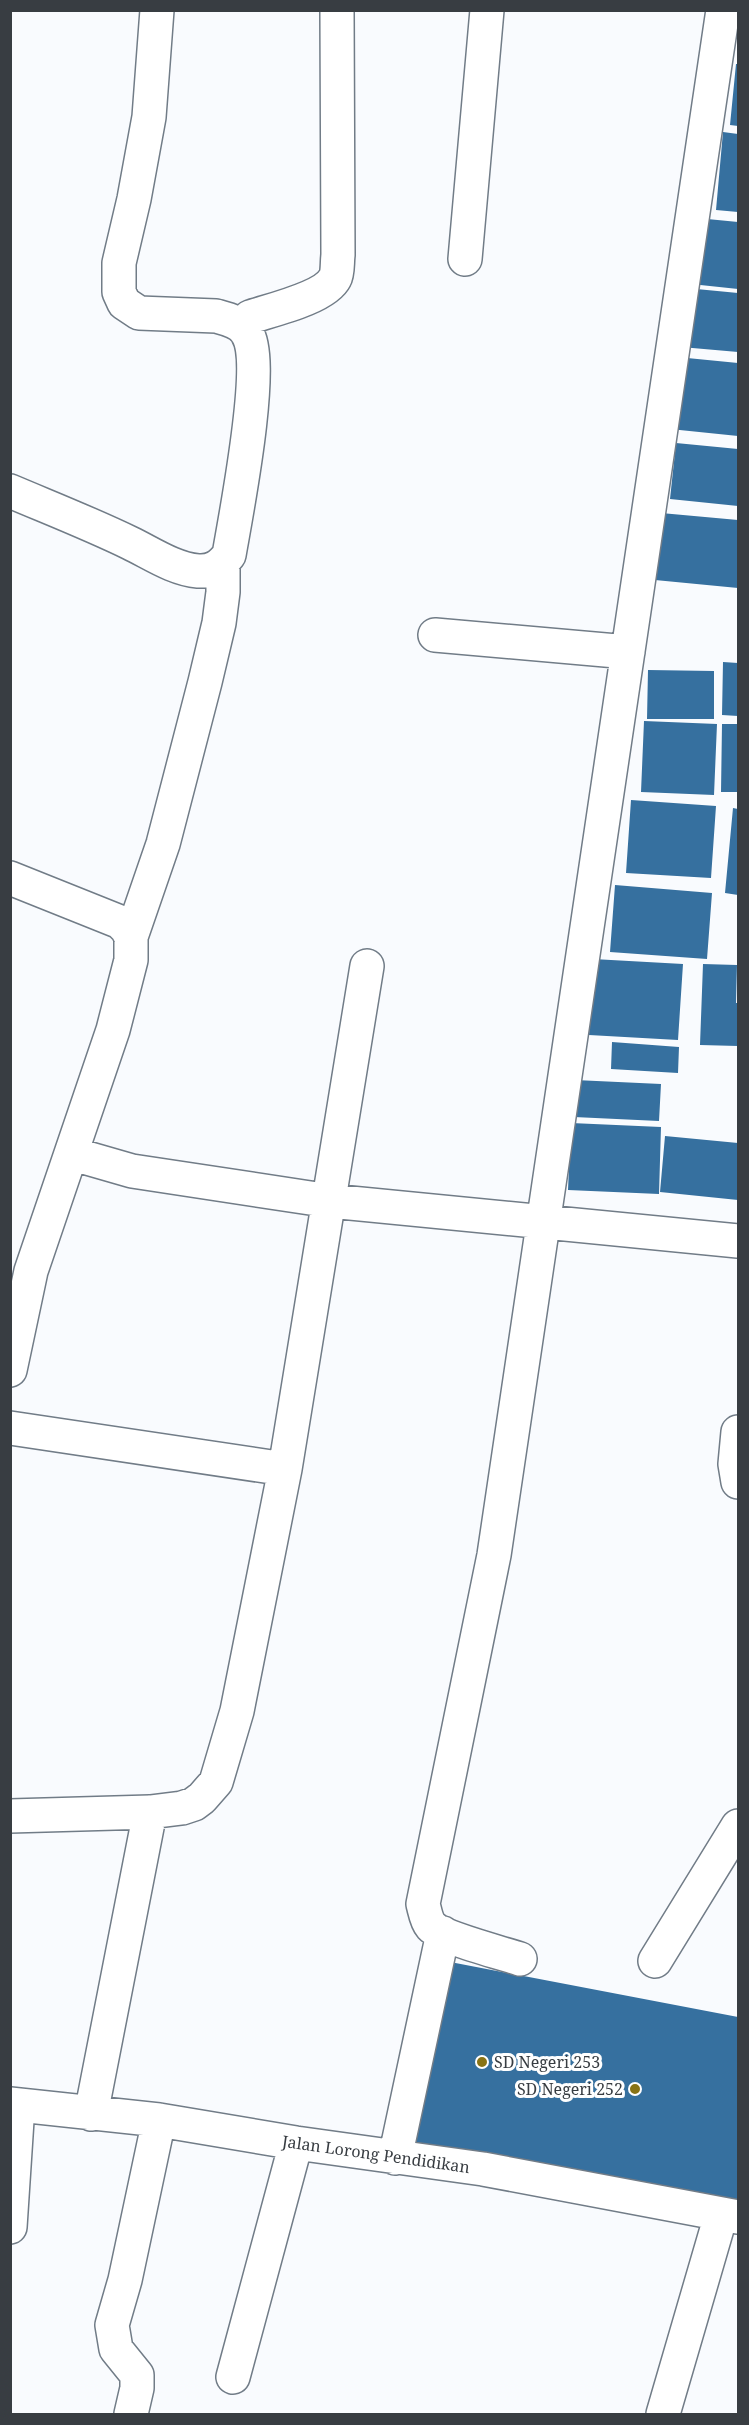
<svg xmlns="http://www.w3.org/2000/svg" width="749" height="2425" viewBox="0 0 749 2425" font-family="'Noto Serif',serif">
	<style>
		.building { fill: #36709f }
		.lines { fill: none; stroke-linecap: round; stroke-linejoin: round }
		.minor-casing { stroke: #717c87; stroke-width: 36 }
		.minor { stroke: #fff; stroke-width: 33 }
		.poi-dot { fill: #887315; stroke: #fff; stroke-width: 2 }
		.labels { text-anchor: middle; stroke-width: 6; stroke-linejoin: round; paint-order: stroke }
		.poi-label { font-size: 16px; fill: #383d42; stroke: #fff; text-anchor: start }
		.street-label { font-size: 16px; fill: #383d42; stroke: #fff }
	</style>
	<rect width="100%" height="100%" fill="#f9fbfe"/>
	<!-- building -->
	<path class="building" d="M736,64H738V126L730,125Z
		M723,132L738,134V212L716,210Z
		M697,218L738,222V289L691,284Z
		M686,288L738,293V352L681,347Z
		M677,357L738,363V436L670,429Z
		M676,443L738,449V506L670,499Z
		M661,513L738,520V588L655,580Z
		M723,662L738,663V716L722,715Z
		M648,670L714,671V719H647Z
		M644,721L717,724L714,795L641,792Z
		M722,724H738V792H721Z
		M631,800L716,806L711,878L626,873Z
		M733,808L738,809V895L725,893Z
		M615,885L712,893L707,959L610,952Z
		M593,959L683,964L678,1040L589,1035Z
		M703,964L737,965L736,1003H738V1046L700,1045Z
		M612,1042L679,1047L678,1073L611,1069Z
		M575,1080L661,1084L659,1121L574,1117Z
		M571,1123L661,1127L659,1194L568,1190Z
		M665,1136L738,1143V1200L660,1192Z
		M445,1961L738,2017V2203L411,2142Z"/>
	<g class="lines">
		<!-- minor casing -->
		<g class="minor-casing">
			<path id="minor" d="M465,259L487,10
				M246,331L250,317C271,310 325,298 335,278C338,273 337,262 338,255L337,10
				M10,491C50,508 91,524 130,543C151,553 174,569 198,571C213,572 221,565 229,555C236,514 266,363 247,333C241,322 227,319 216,316L139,313L124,303L119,292V263L134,199L149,117L157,10
				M435,635L628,652
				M10,878L120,922L127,929L131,937V960L113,1030L31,1271L10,1370
				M131,937L163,844L205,682L219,623L223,592V562
				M73,1154L132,1171L330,1201L738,1241
				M10,1428L285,1469
				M738,1432L735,1464L738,1482
				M10,1816L150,1812L182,1808L194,1804L202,1798L216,1782L237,1711L285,1469L367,966
				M520,1959C502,1953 442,1938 431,1926C426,1920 425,1911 423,1904L494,1555L723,10
				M655,1961L738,1826
				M10,2104L159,2120L296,2143L483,2169L738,2217
				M91,2114L150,1812
				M395,2158L443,1933
				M10,2227L18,2105
				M233,2377L296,2143
				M131,2414L137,2388V2375L116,2349L112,2325L125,2280L159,2120
				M663,2414L721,2215"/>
		</g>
		<!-- minor -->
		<use href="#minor" class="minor"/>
	</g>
	<!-- markers -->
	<g class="poi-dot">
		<circle cx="482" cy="2062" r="6"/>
		<circle cx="635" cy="2089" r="6"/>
	</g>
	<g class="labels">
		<!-- poi labels -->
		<g class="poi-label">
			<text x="494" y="2068">SD Negeri 253</text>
			<text x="623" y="2095" text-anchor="end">SD Negeri 252</text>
		</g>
		<!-- street labels -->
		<g class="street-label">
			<text transform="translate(376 2154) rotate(8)" y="6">Jalan Lorong Pendidikan</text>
		</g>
	</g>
	<!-- border -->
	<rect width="749" height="2425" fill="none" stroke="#383d42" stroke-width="24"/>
</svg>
